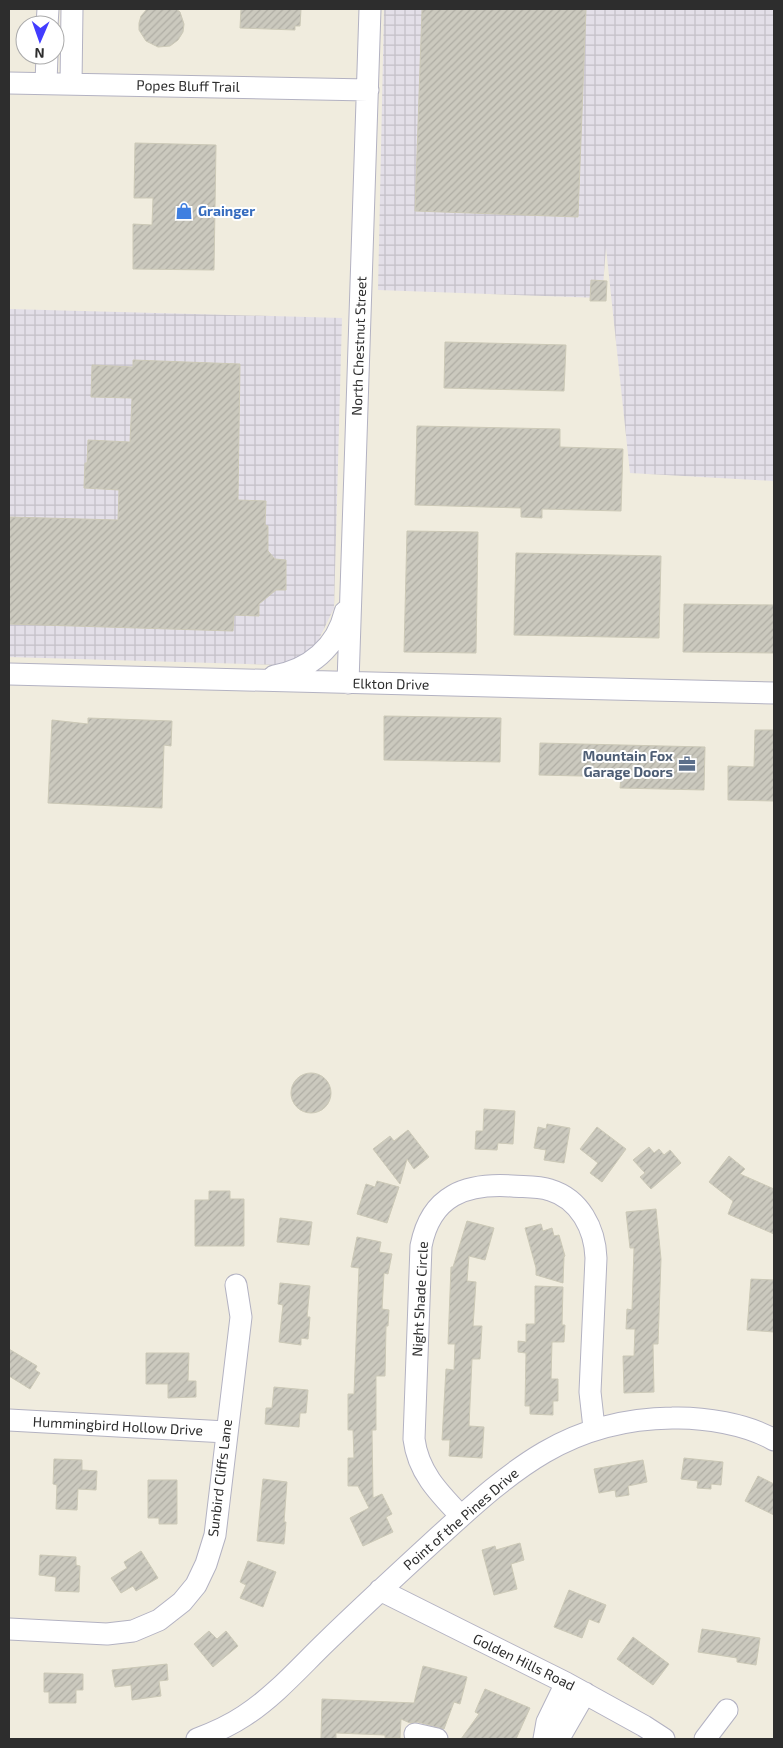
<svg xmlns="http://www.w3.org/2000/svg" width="783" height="1748" viewBox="0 0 783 1748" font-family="'Exo 2',sans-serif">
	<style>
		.industrial { fill: url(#industrial-grid) }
		.building { fill: url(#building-hatch); stroke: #ccc9b7 }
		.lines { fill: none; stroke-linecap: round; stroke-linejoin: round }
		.minor-casing { stroke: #b3b2c2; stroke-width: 23 }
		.minor { stroke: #fff; stroke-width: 21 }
		.labels { text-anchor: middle; stroke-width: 4; stroke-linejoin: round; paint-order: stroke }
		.street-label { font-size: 14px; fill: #2d2d2d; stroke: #fff }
		.shop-label { font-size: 14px; font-weight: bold; fill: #366cbe; stroke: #fff; text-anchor: start }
		.service-label { font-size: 14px; font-weight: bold; fill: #4e5e75; stroke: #fff; text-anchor: end }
	</style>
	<defs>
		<pattern id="industrial-grid" width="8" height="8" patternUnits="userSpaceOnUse" patternTransform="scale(1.25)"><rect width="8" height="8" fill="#e3dfe8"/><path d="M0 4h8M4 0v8" fill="none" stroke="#c3c0c7"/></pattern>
		<pattern id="building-hatch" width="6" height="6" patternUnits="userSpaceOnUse" patternTransform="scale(1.25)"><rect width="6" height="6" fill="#cbc9be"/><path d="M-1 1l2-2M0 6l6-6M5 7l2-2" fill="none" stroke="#afada4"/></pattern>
	</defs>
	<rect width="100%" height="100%" fill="#f0ecde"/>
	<!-- industrial -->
	<path class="industrial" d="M384,9H774V481L630,473L606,248L602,298L378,290Z
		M9,309L342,318L334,608L317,643L300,658L283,665L9,657Z"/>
	<!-- building -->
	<path class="building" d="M147,9H176L180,12L184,24L183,32L178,40L170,46L158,47L146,41L139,30V23L141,16Z
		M241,9H301L300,26H295V30L240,28Z
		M422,9H586L578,217L415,211Z
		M135,143L216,145L214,270L133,269V224L152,225L153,198H134Z
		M591,280L607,281L606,301H590Z
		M445,342L566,345L564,391L444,388Z
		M133,360L240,364L238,500L266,501L265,525L268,526V551L275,559L286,560V590H276L259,604V616L234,615L233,631L9,624V517L118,520L119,490L84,488L85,463H87L88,440L130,442L132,398L91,397L92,365L133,367Z
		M417,426L560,429V447L623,449L621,511L542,509V518L521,517V508L415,505Z
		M407,531L478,532L476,653L404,652Z
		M516,553L661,556L659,638L514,635Z
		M684,604L774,605V653L683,652Z
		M384,716L501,718L500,762L384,760Z
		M88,718L172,721L171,746L164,745L162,808L48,803L52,720L88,724Z
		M755,730H774V801L728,800V766L754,767Z
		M540,743L705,747L704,790L620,788L621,777L539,775Z
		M291 1093a20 20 0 1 1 40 0a20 20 0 1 1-40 0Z
		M484,1109L515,1111L513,1144L498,1143L497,1150L475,1149L476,1131H483Z
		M547,1124L570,1128L564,1163L544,1160L546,1150L534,1148L538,1127L546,1129Z
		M597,1127L626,1149L602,1182L590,1173L598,1163L580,1149Z
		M408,1130L429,1157L414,1169L407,1159L400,1184L373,1149L390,1136L394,1141Z
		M649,1147L654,1153L659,1149L664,1155L670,1150L681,1163L651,1189L640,1177L645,1173L633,1160Z
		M729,1156L745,1169L740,1174L774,1189V1234L728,1214L733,1201L709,1182Z
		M377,1181L399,1187L387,1223L357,1214L366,1184L375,1187Z
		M209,1191H230V1199H244V1246H195V1200H209Z
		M656,1209L661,1259L658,1344H653L654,1392L624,1393L623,1356H634L635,1329H626L627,1309L632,1310L634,1248H630L626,1212Z
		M280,1218L312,1222L309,1245L277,1242Z
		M467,1221L494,1228L485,1260L469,1256L467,1281L476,1282L473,1326H482L480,1359H472L469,1426L484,1427L482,1458L449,1456L450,1440H442L446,1369L454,1370L455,1344H448L451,1267H453Z
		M541,1224L543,1231L552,1228L554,1236L559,1235L565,1256L564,1257L563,1283L536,1275V1268L525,1228Z
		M357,1237L381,1242L379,1252L392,1254L388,1274L384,1273L382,1309L389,1310L388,1326H386L385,1376H376V1430H372L373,1498L382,1494L392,1514L386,1517L393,1532L363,1546L350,1518L369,1508L358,1486H348V1458H354L353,1430H348V1394H354L359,1268L351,1267Z
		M751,1279L774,1280V1332L747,1330Z
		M280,1283L310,1286L307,1317H310L308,1339L301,1338V1345L279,1342L283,1305L278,1304Z
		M535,1286L563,1287L562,1325H565L564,1342H552L551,1379H558V1401H553V1415L530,1414V1406H525L526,1353L518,1352V1341L526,1342V1324H535Z
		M9,1349L37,1366L35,1370L40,1373L30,1389L9,1376Z
		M146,1353H189L188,1381H196V1397L168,1398V1384H146Z
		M274,1387L308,1390L306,1413H300L299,1427L265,1424L266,1408H272Z
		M684,1458L723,1462L721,1485L711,1484V1489L697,1488L698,1481L681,1479Z
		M54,1459L82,1460V1470L97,1471L96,1490L78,1489L77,1510L56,1509L57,1485L53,1484Z
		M643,1460L647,1482L628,1486L629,1495L616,1497L615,1490L599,1493L594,1469Z
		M758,1476L774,1484V1515L745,1501Z
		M263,1479L287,1482L284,1522H286L284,1544L257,1541Z
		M148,1480H177V1524H159V1518H148Z
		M520,1543L524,1560L511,1564L517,1589L494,1595L482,1550L495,1546L496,1550Z
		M141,1551L158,1578L136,1591L133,1586L121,1593L111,1578L127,1568L124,1562Z
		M40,1555L76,1557V1565L80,1566L79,1592L55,1591L56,1577L39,1575Z
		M248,1561L276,1572L263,1607L240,1598L246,1585L240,1582Z
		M569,1590L606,1605L599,1623L589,1619L582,1638L554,1627Z
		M702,1629L760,1638L756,1665L737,1662V1658L698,1652Z
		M209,1631L217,1639L226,1631L238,1646L213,1667L194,1644Z
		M633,1637L669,1664L653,1685L617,1659Z
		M167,1664L168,1680L159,1681L161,1696L132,1700L131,1685L115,1687L112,1670Z
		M423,1666L467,1677L460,1704L454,1702L444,1729L418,1722L410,1723L401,1719L400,1738H385V1735L336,1733V1739H321L322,1699L414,1703Z
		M44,1673L83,1674V1690H76V1703H49V1692H44Z
		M485,1689L530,1708L516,1739H461L479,1714L475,1712Z"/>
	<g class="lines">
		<!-- minor casing -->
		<g class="minor-casing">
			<path id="minor" d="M47,25L48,9
				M9,83L368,90
				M46,83L47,55
				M71,84L72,9
				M9,674L774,693
				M274,676C309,670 337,647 345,612
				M348,683L370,9
				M9,1420L226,1432
				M461,1516C439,1493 418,1472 414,1439L421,1246C431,1195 466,1183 512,1186C525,1187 538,1186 550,1190C580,1199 595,1229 596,1258L590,1392L594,1428
				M380,1590L566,1683L644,1726L664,1739
				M9,1629L107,1634L133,1631L159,1620L182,1602L196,1585L206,1564L215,1535L241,1317L236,1285
				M415,1734L437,1739
				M197,1739C213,1733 229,1726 244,1716C275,1696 300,1667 326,1642C362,1607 399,1573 436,1539C510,1472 566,1419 672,1418C703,1417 747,1424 774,1440
				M544,1739L547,1722L566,1683
				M553,1739L562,1733L585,1693
				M705,1739L727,1710"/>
		</g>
		<!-- minor -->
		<use href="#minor" class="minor"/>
	</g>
	<!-- icons -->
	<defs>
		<g id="shop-bare" transform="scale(1.35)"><path d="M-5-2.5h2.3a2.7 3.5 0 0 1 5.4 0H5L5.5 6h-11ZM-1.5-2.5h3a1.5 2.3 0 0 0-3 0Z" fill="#3f7fe0" stroke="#fff" stroke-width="2.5" paint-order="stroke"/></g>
		<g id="office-bare" transform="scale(1.35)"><path d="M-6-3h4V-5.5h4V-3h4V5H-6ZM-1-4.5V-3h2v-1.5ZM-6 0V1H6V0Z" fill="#5c6f8a" stroke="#fff" stroke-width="2.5" paint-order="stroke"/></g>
	</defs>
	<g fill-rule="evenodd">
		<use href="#shop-bare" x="184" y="211"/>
		<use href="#office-bare" x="687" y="764"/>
	</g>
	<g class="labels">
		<!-- street labels -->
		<g class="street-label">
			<text transform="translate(188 86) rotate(1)" y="5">Popes Bluff Trail</text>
			<text transform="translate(359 346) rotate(-88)" y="5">North Chestnut Street</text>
			<text transform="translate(391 684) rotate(1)" y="5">Elkton Drive</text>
			<text transform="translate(420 1299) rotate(-87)" y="5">Night Shade Circle</text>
			<text transform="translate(118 1426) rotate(3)" y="5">Hummingbird Hollow Drive</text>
			<text transform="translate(220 1478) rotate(-83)" y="5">Sunbird Cliffs Lane</text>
			<text transform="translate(461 1519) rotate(-41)" y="5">Point of the Pines Drive</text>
			<text transform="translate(524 1662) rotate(26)" y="5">Golden Hills Road</text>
		</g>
		<!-- shop labels -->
		<g class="shop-label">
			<text x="198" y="216">Grainger</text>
		</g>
		<!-- service labels -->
		<g class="service-label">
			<text x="673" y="761">Mountain Fox<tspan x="673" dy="16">Garage Doors</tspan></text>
		</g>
	</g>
	<!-- border -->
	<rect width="783" height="1748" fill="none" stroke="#2d2d2d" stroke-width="20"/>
	<!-- north arrow -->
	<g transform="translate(40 40) rotate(182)"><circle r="24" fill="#ffffff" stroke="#ababab"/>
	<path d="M0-4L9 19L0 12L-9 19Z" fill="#423cff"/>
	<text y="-8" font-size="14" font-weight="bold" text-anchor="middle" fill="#2d2d2d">N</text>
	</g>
</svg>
